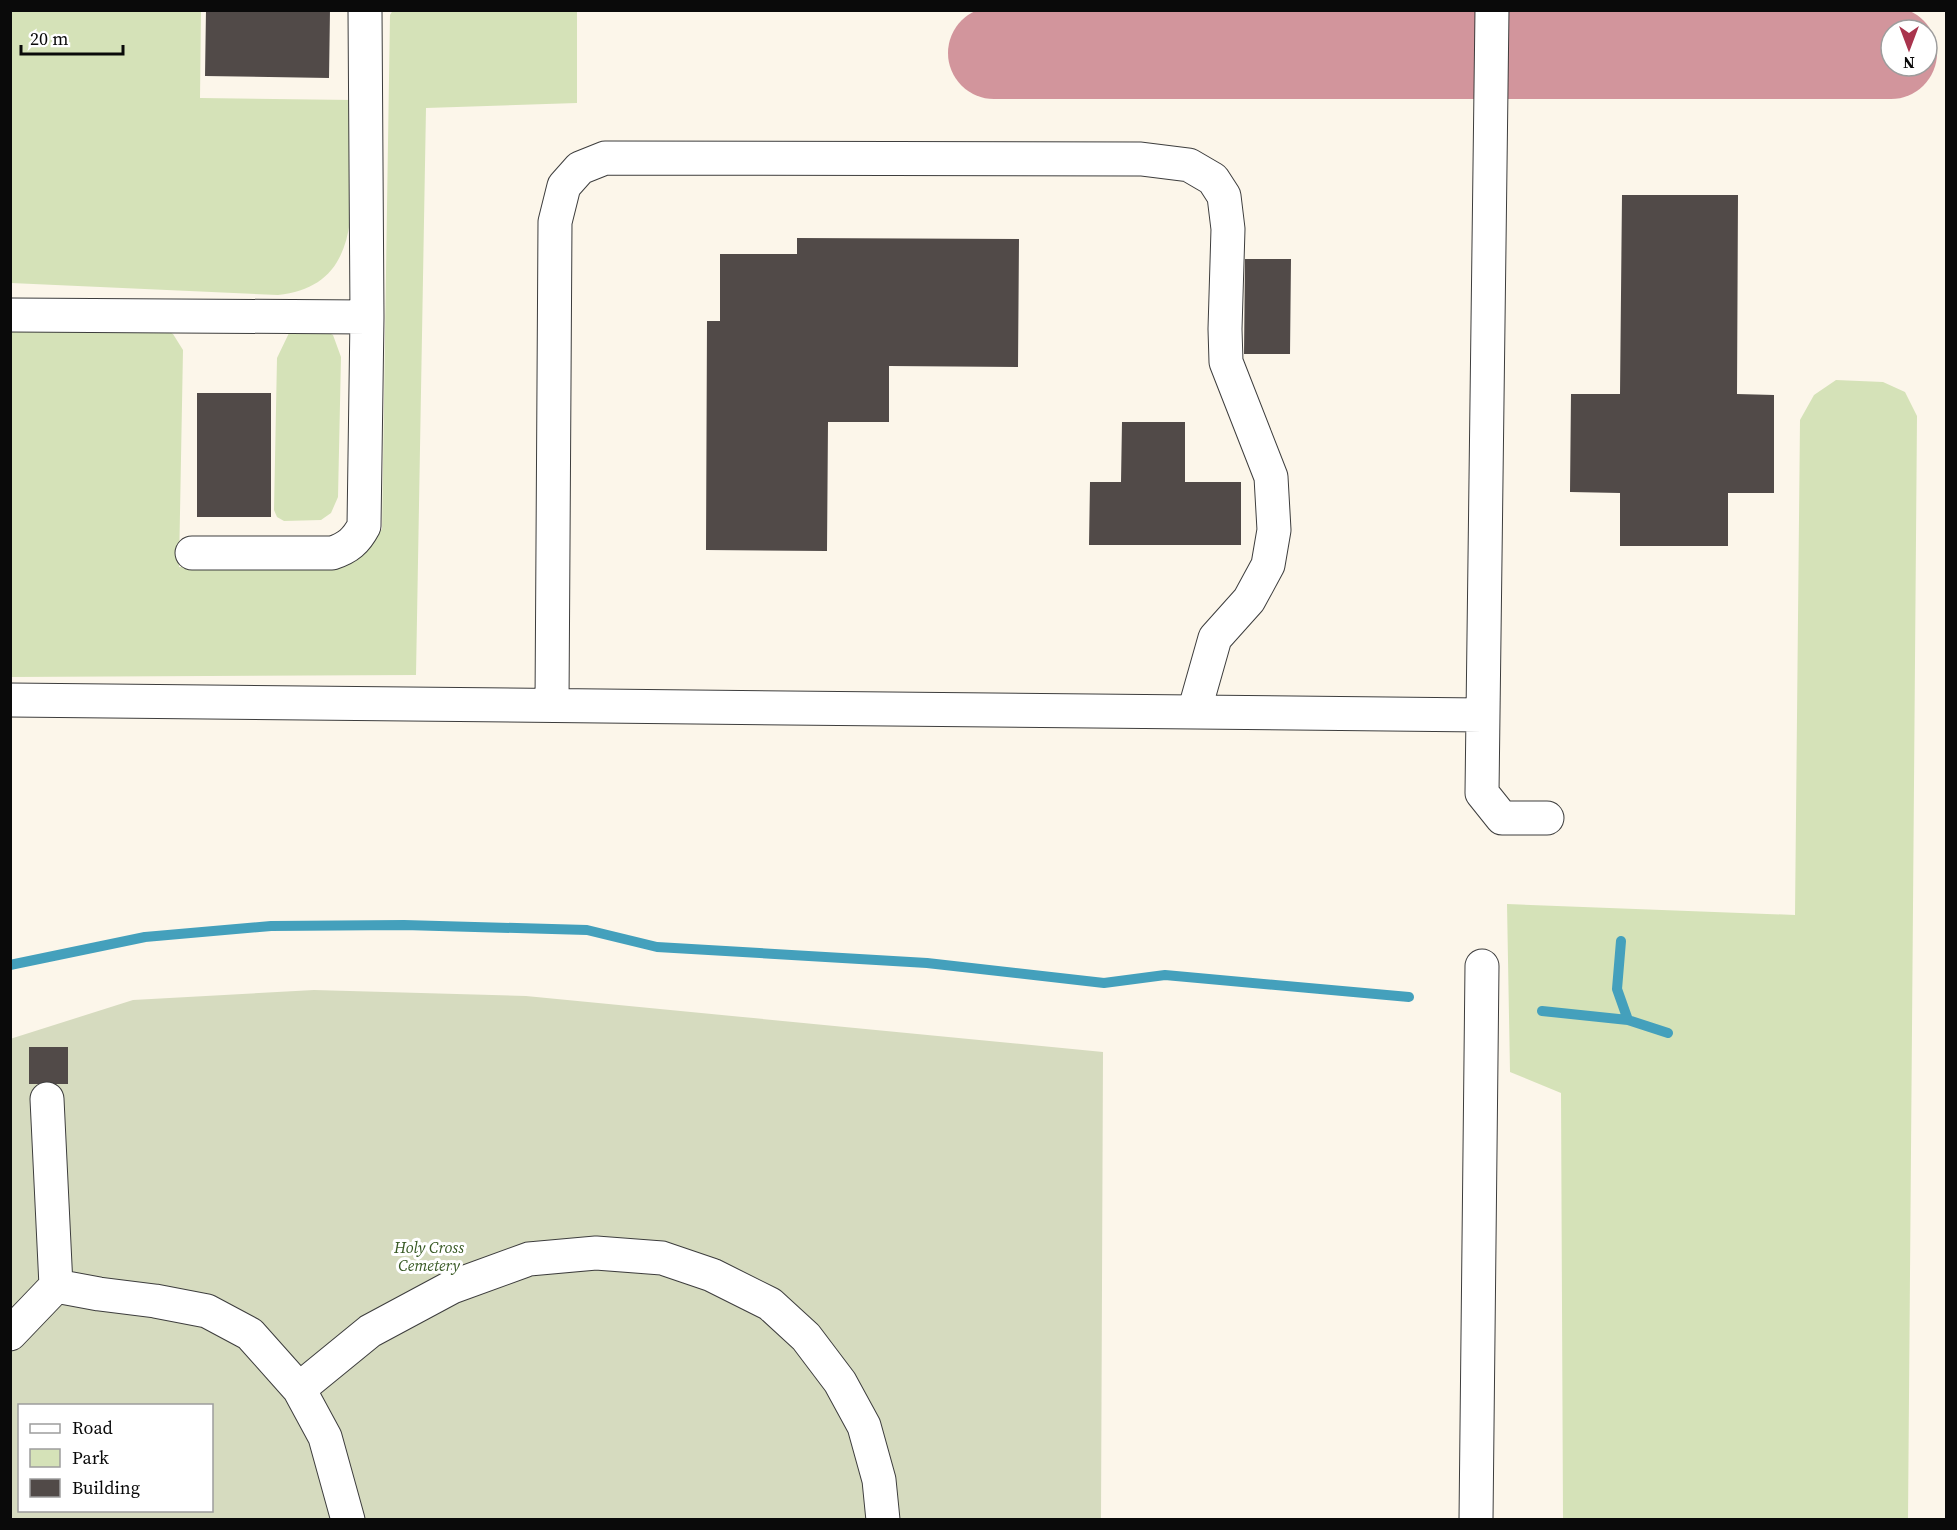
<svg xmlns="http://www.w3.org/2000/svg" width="1957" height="1530" viewBox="0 0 1957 1530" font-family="'Source Serif 4',serif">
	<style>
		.green { fill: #d5e2b8 }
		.cemetery { fill: #d6dbbf; fill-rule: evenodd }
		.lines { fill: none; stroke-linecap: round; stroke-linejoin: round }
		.stream { stroke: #44a0bc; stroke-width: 10 }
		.taxiway { stroke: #d2959c; stroke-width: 92 }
		.building { fill: #514a48 }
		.minor-casing { stroke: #3d3d3d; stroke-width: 35 }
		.minor { stroke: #fff; stroke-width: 33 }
		.labels { text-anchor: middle; stroke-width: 6; stroke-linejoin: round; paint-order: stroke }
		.park-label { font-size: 16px; font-style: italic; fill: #375923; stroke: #fff }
	</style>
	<rect width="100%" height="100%" fill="#fcf6ea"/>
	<!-- green -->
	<path class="green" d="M393,10L575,11L577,12V103L426,108L416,675L11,677V324L156,325L173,334L183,350L179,567L328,568L361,555L382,529L390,15Z
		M11,11H201L200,98L353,100L350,221C344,266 323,290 278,295L11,283Z
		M312,325L333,335L341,357L338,497L331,513L321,520L284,521L277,517L274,510L277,358L289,333Z
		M1836,380L1883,382L1905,392L1917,416L1908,1519H1563L1561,1093L1510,1072L1507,904L1795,915L1800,420L1814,395Z"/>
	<!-- cemetery -->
	<path class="cemetery" d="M314,990L526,996L1103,1052L1101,1519H11L10,1039L133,1000ZM20,1406H212V1510H20Z"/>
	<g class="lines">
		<!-- stream -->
		<path class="stream" d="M1621,941L1617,989L1628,1020
			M10,965L145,937L271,926L404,925L587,930L657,947L927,963L1104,983L1165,975L1409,997
			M1542,1011L1628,1020L1668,1033"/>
		<!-- taxiway -->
		<path class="taxiway" d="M994,53H1891"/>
	</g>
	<!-- building -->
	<path class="building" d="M206,10H330L329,78L205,76Z
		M1622,195H1738L1737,394L1774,395V493H1728V546H1620V493L1570,492L1571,394H1620Z
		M797,238L1019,239L1018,367L889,366V422H828L827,551L706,550L707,321H720V254H797Z
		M1245,259H1291L1290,354H1244Z
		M197,393H271V517H197Z
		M1122,422H1185V482H1241V545H1089L1090,482H1121Z
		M29,1047H68V1084H29Z"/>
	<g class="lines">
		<!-- minor casing -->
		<g class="minor-casing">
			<path id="minor" d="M1492,10L1482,793L1502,818H1547
				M10,315L367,317
				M192,553H332C348,548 356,541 364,526L367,317L365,10
				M10,700L1482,715
				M552,705L555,222L564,186L580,168L605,158L1141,159L1189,165L1213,179L1224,196L1228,229L1225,329L1226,362L1271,477L1274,530L1268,565L1249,600L1215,638L1194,712
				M47,1099L56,1286
				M10,1334L56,1286L99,1294L155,1301L207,1311L250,1334L299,1389L325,1437L348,1520
				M299,1389L370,1331L452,1287L529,1259L596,1253L662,1258L712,1275L770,1304L806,1337L840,1382L864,1426L879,1480L883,1520
				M1476,1520L1482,966"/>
		</g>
		<!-- minor -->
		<use href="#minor" class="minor"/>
	</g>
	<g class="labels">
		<!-- park labels -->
		<g class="park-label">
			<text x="429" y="1253">Holy Cross<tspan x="429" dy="18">Cemetery</tspan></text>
		</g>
	</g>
	<!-- border -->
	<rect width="1957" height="1530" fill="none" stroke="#0a0a0a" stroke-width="24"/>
	<!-- legend -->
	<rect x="18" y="1404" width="195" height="108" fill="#ffffff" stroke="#9d9d9d" stroke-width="1.5"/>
	<rect x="30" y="1424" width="30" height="9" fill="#ffffff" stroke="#9d9d9d" stroke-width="1.5"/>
	<text x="72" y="1434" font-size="18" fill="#0a0a0a">Road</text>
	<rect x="30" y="1449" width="30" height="18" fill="#d5e2b8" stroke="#9d9d9d" stroke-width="1.5"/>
	<text x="72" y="1464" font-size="18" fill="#0a0a0a">Park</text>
	<rect x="30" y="1479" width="30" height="18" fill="#514a48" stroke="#9d9d9d" stroke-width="1.5"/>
	<text x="72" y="1494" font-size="18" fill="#0a0a0a">Building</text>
	<!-- north arrow -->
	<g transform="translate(1909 48) rotate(180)"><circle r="28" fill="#ffffff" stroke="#9d9d9d" stroke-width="1.5"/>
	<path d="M0-4.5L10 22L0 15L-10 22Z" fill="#a9344d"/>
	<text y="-9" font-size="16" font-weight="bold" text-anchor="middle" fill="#0a0a0a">N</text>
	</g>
	<!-- scale -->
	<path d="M21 45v9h102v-9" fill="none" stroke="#0a0a0a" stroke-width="3"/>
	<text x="30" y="45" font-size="18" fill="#0a0a0a" stroke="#ffffff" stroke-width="4.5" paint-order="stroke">20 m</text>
</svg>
